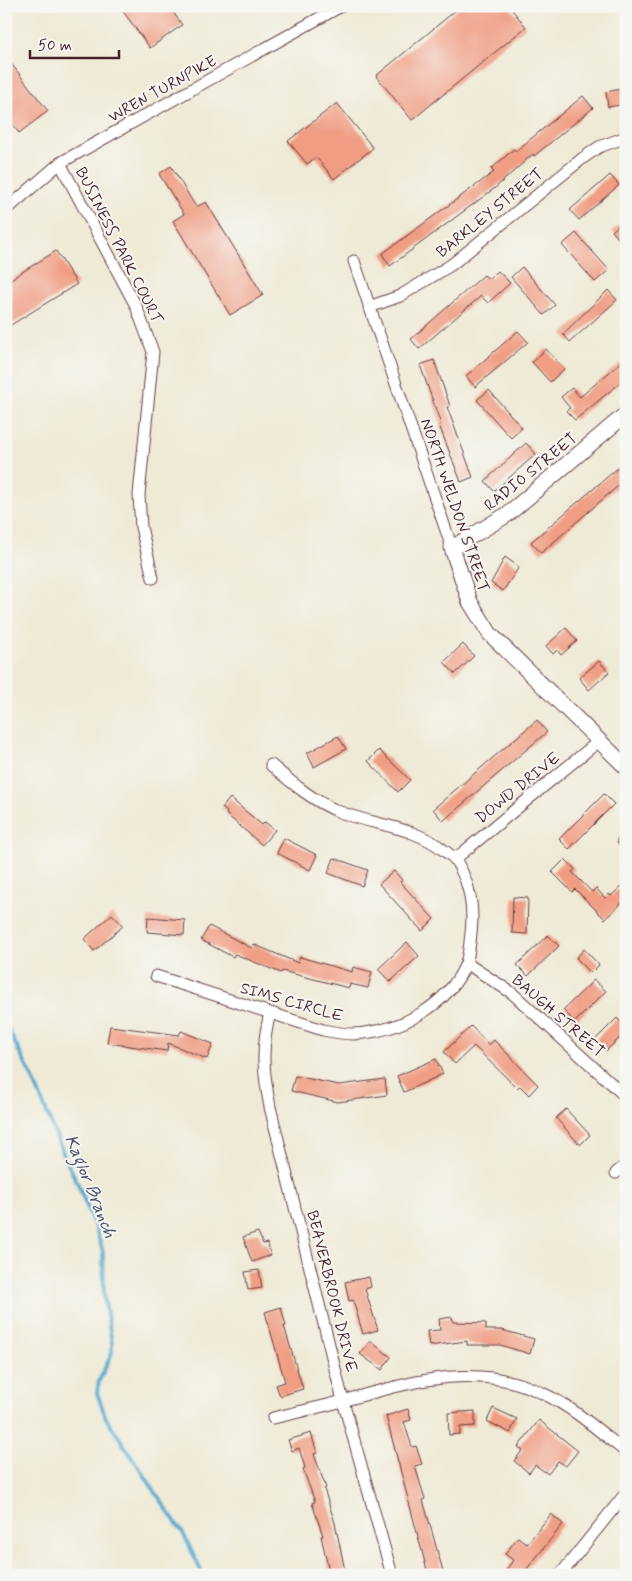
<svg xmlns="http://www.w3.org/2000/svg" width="632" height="1581" viewBox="0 0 632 1581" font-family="Mynerve,sans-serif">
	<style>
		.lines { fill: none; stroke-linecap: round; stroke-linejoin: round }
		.stream { stroke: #51a7cd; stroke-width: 4 }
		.building { fill: #f09d83 }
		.minor-casing { stroke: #633d44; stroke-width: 13 }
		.tertiary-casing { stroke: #633d44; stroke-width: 17 }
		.minor { stroke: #fff; stroke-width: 11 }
		.tertiary { stroke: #fff; stroke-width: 15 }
		.labels { text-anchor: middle; stroke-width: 4; stroke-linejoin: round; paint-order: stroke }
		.street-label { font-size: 16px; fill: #4a1f2b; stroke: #f6f6f2 }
		.water-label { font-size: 18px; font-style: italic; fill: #4d556c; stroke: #f6f6f2 }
	</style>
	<rect width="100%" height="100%" fill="#f6f6f2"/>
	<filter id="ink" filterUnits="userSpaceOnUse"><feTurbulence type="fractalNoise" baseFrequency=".02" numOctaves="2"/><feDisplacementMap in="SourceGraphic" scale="10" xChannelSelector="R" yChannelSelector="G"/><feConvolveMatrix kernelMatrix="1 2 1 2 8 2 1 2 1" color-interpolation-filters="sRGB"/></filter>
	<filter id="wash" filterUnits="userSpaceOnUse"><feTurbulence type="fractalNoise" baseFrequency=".0096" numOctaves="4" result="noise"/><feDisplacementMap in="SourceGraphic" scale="20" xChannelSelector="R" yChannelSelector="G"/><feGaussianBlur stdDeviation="1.12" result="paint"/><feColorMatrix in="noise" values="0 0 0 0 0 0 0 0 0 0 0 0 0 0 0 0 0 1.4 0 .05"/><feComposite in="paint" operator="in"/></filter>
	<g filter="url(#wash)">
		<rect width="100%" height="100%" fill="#efead5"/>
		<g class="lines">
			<!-- stream -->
			<path class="stream" d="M6,1025L34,1081L65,1158L77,1182L96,1229L103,1252L104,1296L112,1343V1353L99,1381L97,1393L106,1418L184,1535L203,1575"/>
		</g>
		<g id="blocks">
			<!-- building -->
			<path class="building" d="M119,6H169L182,25L150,48Z
				M461,6H509L526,27L412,120L376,76Z
				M6,57L48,111L19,133L6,117Z
				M626,88V104L608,107L606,92Z
				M583,96L593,108L534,156L533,154L495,188L390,266L382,254L494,172L491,169L514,149L516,151Z
				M337,103L373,148L334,179L316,157L307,164L288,141Z
				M171,166L196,207L206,202L263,295L230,315L173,221L184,214L159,174Z
				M610,175L619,185L579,220L570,210Z
				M626,219V247L612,231Z
				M576,233L609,270L595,282L562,245Z
				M56,251L77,284L6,328V282Z
				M522,267L555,305L544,315L511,277Z
				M498,271L510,283L488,303L481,296L419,349L411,339L484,275L489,279Z
				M608,290L617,300L570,342L563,334Z
				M518,331L528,342L475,387L466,376Z
				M546,349L564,369L550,382L532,362Z
				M626,358V378L575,420L566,411L570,408L561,397L572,388L580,397Z
				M434,360L450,406L447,407L473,477L461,482L439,425L441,424L420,365Z
				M489,390L522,428L511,438L477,400Z
				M526,443L536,454L494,491L485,481Z
				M626,461V479L541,553L531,542Z
				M505,557L519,567L503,591L491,583Z
				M566,628L577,641L561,655L557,650L553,654L546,646Z
				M463,644L474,656L455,674L444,662Z
				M599,661L609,672L589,690L579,678Z
				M537,720L547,732L443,821L433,809Z
				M338,736L346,749L314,767L307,753Z
				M379,750L410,780L398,792L368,761Z
				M604,794L614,804L569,849L559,839Z
				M230,798L262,825L265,822L275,830L262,845L226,814L227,812L222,808Z
				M284,838L317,855L310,870L277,853Z
				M334,858L368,870L362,886L328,873Z
				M565,859L575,869L572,872L592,892L596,888L605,898L609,894L611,896L626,882V899L605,919L575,889L572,892L552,872Z
				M394,871L402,880L400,882L434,919L422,931L379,884Z
				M513,897L528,898L527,934L512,933Z
				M112,914L123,926L94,951L84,939Z
				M148,917L185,920L184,935L147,932Z
				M209,926L252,948L253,944L298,963L300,957L352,972L353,967L372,972L368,988L350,984L349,988L282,971L281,973L235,954L233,957L201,940Z
				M548,935L559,946L528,976L517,965Z
				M407,942L419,956L390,982L378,969Z
				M584,949L599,965L591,973L576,958Z
				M594,980L606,991L575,1022L563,1010Z
				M617,1018L626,1027V1032L606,1051L595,1040Z
				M110,1026L179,1035L181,1031L213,1044L207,1059L168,1043L167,1051L107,1043Z
				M471,1026L489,1045L494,1040L538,1085L529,1095L520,1086L517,1088L474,1046L455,1064L444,1052Z
				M436,1059L443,1074L404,1092L397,1076Z
				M295,1076L339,1085L385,1079L387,1095L338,1102L291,1091Z
				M566,1109L590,1135L580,1145L556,1118Z
				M258,1232L263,1244L267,1243L271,1255L252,1262L243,1237Z
				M259,1270L262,1288L248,1290L245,1272Z
				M369,1277L371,1287L365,1289L378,1330L363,1334L353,1300L349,1301L345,1282Z
				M281,1307L286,1326H284L303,1389L280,1396L276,1385L285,1382L265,1312Z
				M452,1317L453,1322L486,1323V1330H502L534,1339L530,1354L500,1345H467V1341L429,1346L427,1331L440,1330L439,1319Z
				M370,1341L391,1357L382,1370L360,1354Z
				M493,1408L517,1419L510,1433L487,1421Z
				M408,1409L411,1420L404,1422L412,1447L416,1446L422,1464L415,1466L425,1499L423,1500L443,1571L428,1574L386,1416Z
				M475,1411V1426L460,1427V1434L449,1435L448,1413Z
				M539,1420L578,1451L566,1466L558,1461L548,1474L535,1465L529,1473L514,1461L523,1450L518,1447Z
				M311,1433L317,1453L314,1454L326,1488L324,1489L335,1523L346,1575H330L321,1536H323L312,1503L315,1502L303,1469L305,1468L299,1448L292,1451L288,1440Z
				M551,1514L563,1524L526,1570L521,1575H503L513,1560L505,1554L518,1537L527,1544Z"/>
		</g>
	</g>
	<g filter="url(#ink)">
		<use href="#blocks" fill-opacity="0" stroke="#633d44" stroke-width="1"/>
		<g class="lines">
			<!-- minor casing -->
			<g class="minor-casing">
				<path id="minor" d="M60,163L136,306L153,352L139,495L141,527L153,578
					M6,210L60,163L341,6
					M354,261L452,548
					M369,307L400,296L451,265L583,158L599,147L626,137
					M623,841L626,838
					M455,859L599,741
					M466,963L512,993L626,1097
					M156,976L323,1030C333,1032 343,1034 353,1034C398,1032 448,1007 466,963C469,954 470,943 471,933C474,907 470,883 456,861C454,857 449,854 445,851C414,826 376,826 340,812C313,801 292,783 271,765
					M270,1013C261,1048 263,1071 270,1107L343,1401L392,1575
					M616,1173L626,1165
					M273,1418C297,1412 322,1407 346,1400C411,1382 478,1361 542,1393C573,1407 599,1431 626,1452
					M560,1575L626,1493"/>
			</g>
			<!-- tertiary casing -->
			<g class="tertiary-casing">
				<path id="tertiary" d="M626,414L508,514L452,548L470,602L490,634L626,767"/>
			</g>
			<!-- minor -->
			<use href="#minor" class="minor"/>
			<!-- tertiary -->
			<use href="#tertiary" class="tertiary"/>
		</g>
	</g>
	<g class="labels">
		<!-- street labels -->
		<g class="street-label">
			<text transform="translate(162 88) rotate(-29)" y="6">WREN TURNPIKE</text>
			<text transform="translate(489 212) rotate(-39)" y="6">BARKLEY STREET</text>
			<text transform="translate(120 245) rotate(63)" y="6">BUSINESS PARK COURT</text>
			<text transform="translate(530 471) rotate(-39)" y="6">RADIO STREET</text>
			<text transform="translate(456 505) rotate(71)" y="6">NORTH WELDON STREET</text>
			<text transform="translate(517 787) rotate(-39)" y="6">DOWD DRIVE</text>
			<text transform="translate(292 1001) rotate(16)" y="6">SIMS CIRCLE</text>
			<text transform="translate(559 1015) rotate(41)" y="6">BAUGH STREET</text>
			<text transform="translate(333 1291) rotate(76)" y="6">BEAVERBROOK DRIVE</text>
		</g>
		<!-- water labels -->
		<g class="water-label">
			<text transform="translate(91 1186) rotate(68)" y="6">Kaglor Branch</text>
		</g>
	</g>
	<!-- margin -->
	<rect width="632" height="1581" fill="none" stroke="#f6f6f2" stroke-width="25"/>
	<!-- scale -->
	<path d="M30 50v8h89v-8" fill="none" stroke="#4a1f2b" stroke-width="2.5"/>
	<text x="38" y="50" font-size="15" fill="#4a1f2b" stroke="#f6f6f2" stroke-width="4" paint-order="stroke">50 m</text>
</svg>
